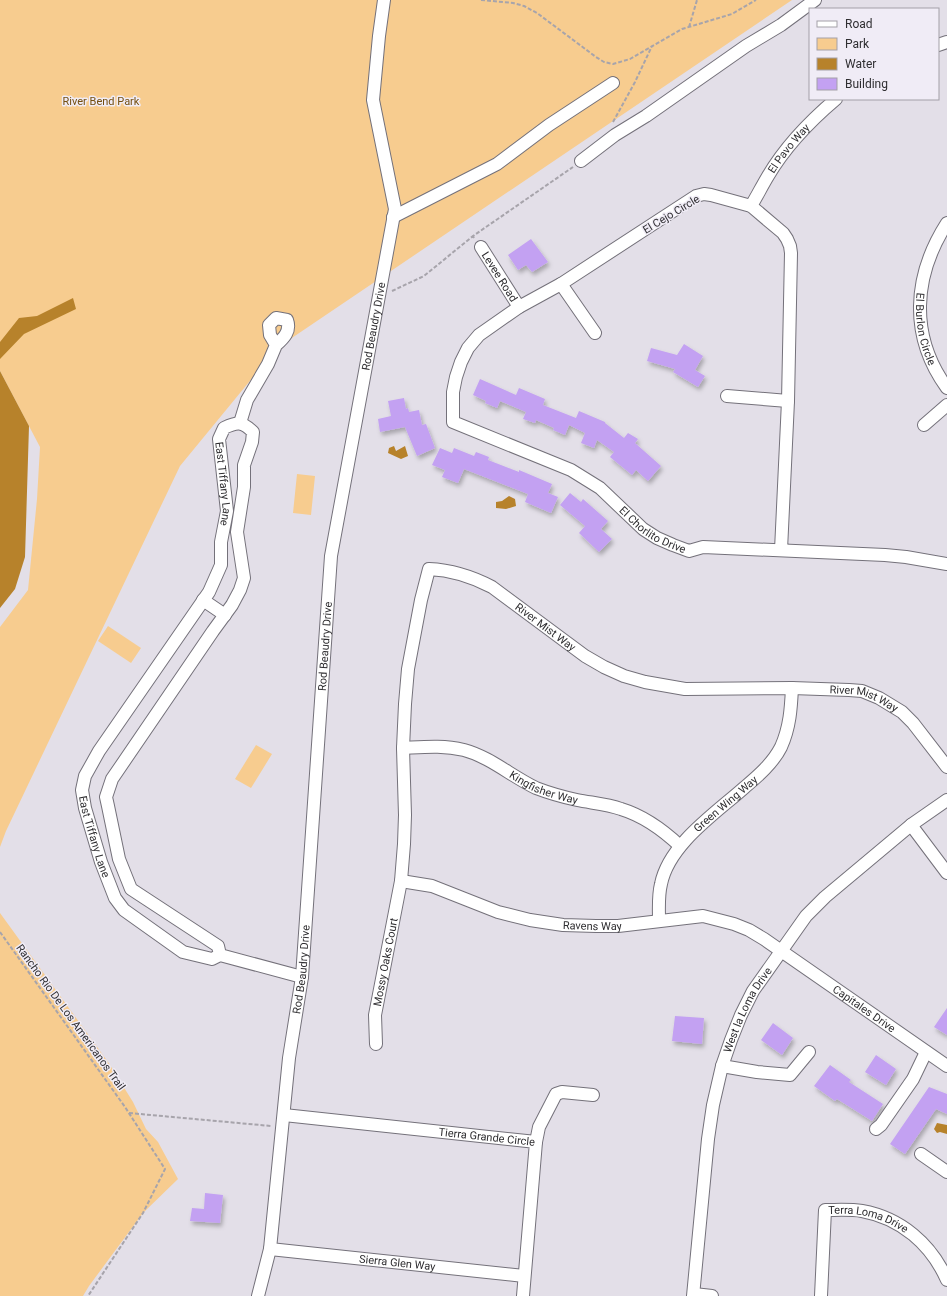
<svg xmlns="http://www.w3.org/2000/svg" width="947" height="1296" viewBox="0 0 947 1296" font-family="Roboto,sans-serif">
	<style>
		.green { fill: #f7cc8f }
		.water { fill: #b7822b }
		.building { fill: #c3a1f2; filter: url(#shadow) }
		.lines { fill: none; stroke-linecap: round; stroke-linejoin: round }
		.minor-casing { stroke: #74717a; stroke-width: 14 }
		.path { stroke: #a7a4ab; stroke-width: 2; stroke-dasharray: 4 2; stroke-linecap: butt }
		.minor { stroke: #fff; stroke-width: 12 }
		.labels { text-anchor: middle; stroke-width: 3; stroke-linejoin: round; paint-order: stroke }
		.park-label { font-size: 11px; fill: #744f10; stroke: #f0ecf6 }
		.street-label { font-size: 11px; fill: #2f2e31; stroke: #f0ecf6 }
	</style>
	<defs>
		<filter id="shadow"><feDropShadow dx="2" dy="3.5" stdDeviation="2" flood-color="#0004"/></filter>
	</defs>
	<rect width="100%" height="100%" fill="#e3dfe8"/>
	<!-- green -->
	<path class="green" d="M0,0H792L277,348L180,466L6,831L0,847V627L28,590L37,499L40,447L0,371Z
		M297,474L315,476L311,515L293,513Z
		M108,626L141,648L131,663L98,641Z
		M256,745L272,754L251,788L235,779Z
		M0,913L108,1062L133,1102L146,1129L158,1142L178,1179L143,1213L89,1286L83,1296H0Z"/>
	<!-- water -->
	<path class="water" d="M73,298L76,309L24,334L0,359V342L19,318L37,316Z
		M0,371L29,426L25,557L15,589L0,608Z
		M394,446L396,451L405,446L408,456L401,459L388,453L389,448Z
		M509,496L515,499L516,506L506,509L496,508V502L502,501Z
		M937,1123L947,1125V1134L940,1132L937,1133L934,1129Z"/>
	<!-- building -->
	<path class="building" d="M531,239L548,262L532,272L526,265L518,270L508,255Z
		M684,344L703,356L695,370L705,376L698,387L673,372L675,369L647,361L651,348L677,355Z
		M480,379L516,395L519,388L545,399L543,405L576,418L579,411L605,422V423L624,438L628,433L638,439L635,443L661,466L648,481L636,470L632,475L610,457L614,452L597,440L594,448L581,443L585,433L569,425L565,435L553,430L554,428L536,420L535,423L523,419L526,412L500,401L497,408L485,403L486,401L473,395Z
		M404,398L406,409L408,408L409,412L419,410L422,425L426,424L435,448L417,456L405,427L380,432L378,419L391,416L388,401Z
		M440,448L452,453L454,448L474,456L476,452L489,457L488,460L519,472V470L552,484L548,493L558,497L551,513L525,502L528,494L464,469L458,483L442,477L445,470L432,465Z
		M570,493L581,502L583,499L608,521L601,529L612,539L599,552L579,533L585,526L560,505Z
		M947,1008V1035L934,1027Z
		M675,1016L704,1018L702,1044L672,1041Z
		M773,1023L793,1038L782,1055L761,1040Z
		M876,1055L896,1069L886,1085L865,1072Z
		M830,1065L851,1080L849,1082L883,1104L872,1121L837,1099L835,1101L814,1086Z
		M929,1087L947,1094V1114L936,1109L905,1154L890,1144Z
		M205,1193L223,1195L220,1223L190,1221L192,1208L204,1209Z"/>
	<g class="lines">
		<!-- minor casing -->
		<g class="minor-casing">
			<g id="minor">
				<path d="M938,45L947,42"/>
				<path d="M581,161L615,135L646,116L746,46L781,25L815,0"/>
				<path id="s1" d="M751,206C757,196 762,186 768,176C785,147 810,121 836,99"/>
				<path d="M393,217L497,164L549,125L613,83"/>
				<path id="s2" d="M947,223C913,276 909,336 947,388"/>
				<path id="s3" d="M481,247L519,307"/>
				<path d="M561,284L595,333"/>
				<path d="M727,396L788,401"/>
				<path d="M240,423L247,400L268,364L276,345L270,335L269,325L276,318L287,320C291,331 284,338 276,345"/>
				<path d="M924,425L947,405"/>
				<path id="s4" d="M781,550L788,401L791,253L790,246L787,239L783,233L751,206L711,195L704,194L696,196L561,284L519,307L479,335L468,348L461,362L456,377L453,392V422L571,470L600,488L643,529L657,538L673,545L689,551L703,547L885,555L906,557L947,564"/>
				<path d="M203,600L225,615"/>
				<path id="s5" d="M403,748C424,747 443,745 464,750C490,757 511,776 536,788C549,793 563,797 577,800C592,803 607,804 621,809C644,816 663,830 680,846"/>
				<path d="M911,825L947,873"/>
				<path id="s6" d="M401,881L432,886L498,912L530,920L563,925L596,926H618L703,916L734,924L749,930L764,939L947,1066"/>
				<path id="s7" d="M659,920C659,908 658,896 661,884C669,844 716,813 745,787C758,776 773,763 781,747C790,727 791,708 792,688"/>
				<path id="s8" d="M220,955L218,946L131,889L119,859L108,806L106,797L112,779L213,631L232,605L240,590L244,578L237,532L244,487V465L252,442L253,432C242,421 237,422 224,428L219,439L227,511L221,542V565L209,592L99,751L85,776L82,790L85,808L101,862L115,898L124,910L183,952L212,959L220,955L302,977"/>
				<path id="s9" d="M376,1044L375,1015L401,881L404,844L405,815L403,748L405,704L408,669L421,600L429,569C452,570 471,576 492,587L585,656L604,667L624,676L645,682L685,689L792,688L849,690L862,691L879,698L902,712L913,723L947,767"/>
				<path d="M722,1066L757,1072L790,1075L809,1052"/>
				<path id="s10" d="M284,1115L536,1142L523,1296"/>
				<path d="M876,1129L881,1125L913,1079L926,1052"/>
				<path d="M536,1142L539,1127L556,1094L562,1092L593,1095"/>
				<path d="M921,1154L947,1172"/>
				<path id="s11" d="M270,1249L524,1276"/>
				<path d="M694,1294L712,1296"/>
				<path id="s12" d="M258,1296L270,1249L289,1058L302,977L331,556L395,209L373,100L379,36L384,0"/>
				<path id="s13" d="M693,1296L708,1139L713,1105L722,1066L731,1040L741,1015L753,991L806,916L825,897L911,825L947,800"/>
				<path id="s14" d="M821,1296L825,1210C837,1210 850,1209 862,1211C901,1218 931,1244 947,1280"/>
			</g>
		</g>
		<!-- path -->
		<path class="path" d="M481,0L513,3L524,6L537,13L596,57L604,62L613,64L630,59L682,29L732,14L756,0
			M689,27L697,0
			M613,122L635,82L652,46
			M474,238L473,236L573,167
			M392,291L424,276L473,236
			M0,932L125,1107L165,1169L143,1213L88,1296
			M129,1113L271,1126"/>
		<!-- minor -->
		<use href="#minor" class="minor"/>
	</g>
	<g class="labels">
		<!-- park labels -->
		<g class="park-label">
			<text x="101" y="105">River Bend Park</text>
		</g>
		<!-- street labels -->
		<g class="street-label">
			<text dy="4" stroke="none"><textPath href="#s1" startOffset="69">El Pavo Way</textPath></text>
			<text transform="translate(671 214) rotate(-31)" y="4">El Cejo Circle</text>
			<text dy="4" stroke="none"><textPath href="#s3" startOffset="35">Levee Road</textPath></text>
			<text dy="4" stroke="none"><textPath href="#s12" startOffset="978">Rod Beaudry Drive</textPath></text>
			<text dy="4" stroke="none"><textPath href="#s2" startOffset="112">El Burlon Circle</textPath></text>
			<text dy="4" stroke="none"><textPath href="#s8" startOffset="707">East Tiffany Lane</textPath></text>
			<text dy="4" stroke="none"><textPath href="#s4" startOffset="999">El Chorlito Drive</textPath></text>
			<text dy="4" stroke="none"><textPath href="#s9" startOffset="613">River Mist Way</textPath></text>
			<text dy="4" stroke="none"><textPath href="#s12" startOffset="654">Rod Beaudry Drive</textPath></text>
			<text dy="4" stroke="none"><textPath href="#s9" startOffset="949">River Mist Way</textPath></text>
			<text dy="4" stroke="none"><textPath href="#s5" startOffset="150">Kingfisher Way</textPath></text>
			<text dy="4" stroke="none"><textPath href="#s7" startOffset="141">Green Wing Way</textPath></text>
			<text dy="4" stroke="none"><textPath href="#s8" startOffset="1103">East Tiffany Lane</textPath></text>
			<text dy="4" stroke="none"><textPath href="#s6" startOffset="198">Ravens Way</textPath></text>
			<text dy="4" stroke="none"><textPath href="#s9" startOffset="83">Mossy Oaks Court</textPath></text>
			<text dy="4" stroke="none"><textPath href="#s12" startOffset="330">Rod Beaudry Drive</textPath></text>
			<text dy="4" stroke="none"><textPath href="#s6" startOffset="497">Capitales Drive</textPath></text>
			<text dy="4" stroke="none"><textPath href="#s13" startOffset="294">West la Loma Drive</textPath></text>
			<text transform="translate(71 1017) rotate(54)" y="4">Rancho Rio De Los Americanos Trail</text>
			<text dy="4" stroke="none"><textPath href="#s10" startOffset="204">Tierra Grande Circle</textPath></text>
			<text dy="4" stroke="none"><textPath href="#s14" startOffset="131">Terra Loma Drive</textPath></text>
			<text dy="4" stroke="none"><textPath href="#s11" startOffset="128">Sierra Glen Way</textPath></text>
		</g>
	</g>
	<!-- legend -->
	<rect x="809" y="8" width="130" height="92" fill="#f0ecf6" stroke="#a3a0a7"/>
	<rect x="817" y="21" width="20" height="6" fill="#ffffff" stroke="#a3a0a7"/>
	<text x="845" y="28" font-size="12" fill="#2f2e31">Road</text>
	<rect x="817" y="38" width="20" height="12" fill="#f7cc8f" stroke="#a3a0a7"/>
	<text x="845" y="48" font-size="12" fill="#2f2e31">Park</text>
	<rect x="817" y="58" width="20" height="12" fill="#b7822b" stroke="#a3a0a7"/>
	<text x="845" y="68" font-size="12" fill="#2f2e31">Water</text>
	<rect x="817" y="78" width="20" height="12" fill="#c3a1f2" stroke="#a3a0a7"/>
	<text x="845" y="88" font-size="12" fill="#2f2e31">Building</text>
</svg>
